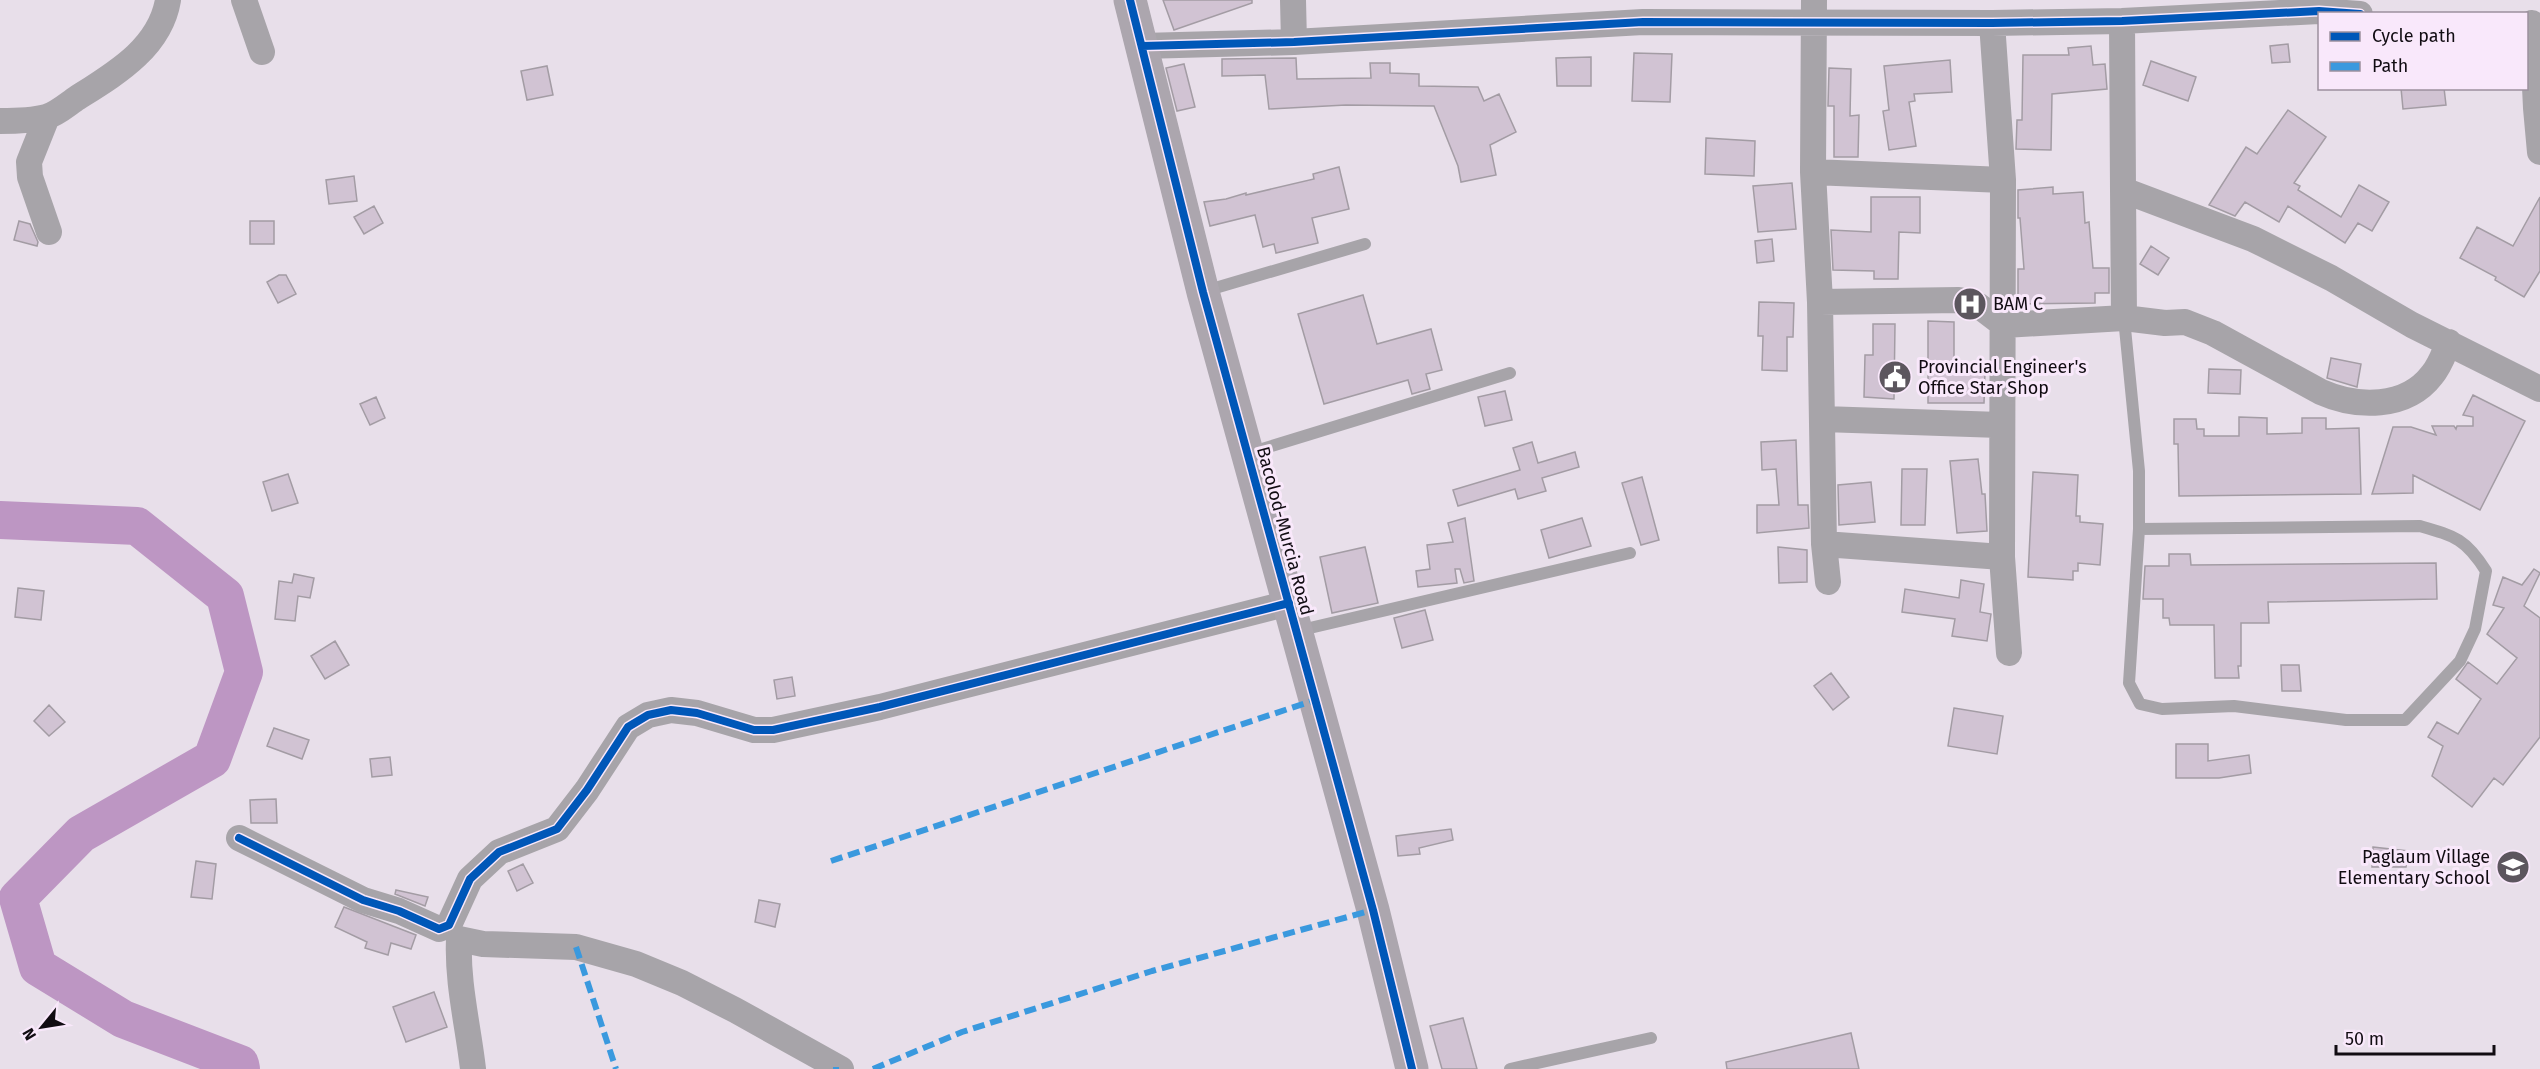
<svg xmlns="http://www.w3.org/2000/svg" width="2540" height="1069" viewBox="0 0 2540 1069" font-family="'Fira Sans',sans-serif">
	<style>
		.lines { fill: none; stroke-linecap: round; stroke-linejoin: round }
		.river { stroke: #bd96c3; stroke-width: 38 }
		.building { fill: #d1c3d3; stroke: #a39ca4; stroke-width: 1.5 }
		.lane { stroke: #a7a4a9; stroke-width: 12 }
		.street { stroke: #a7a4a9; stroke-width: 26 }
		.primary { stroke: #aca6ae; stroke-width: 33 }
		.quiet { stroke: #3a99de; stroke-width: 6; stroke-dasharray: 12 6; stroke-linecap: butt }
		.cycleway-casing { stroke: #f9e8fb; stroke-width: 11 }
		.cycleway { stroke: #0057b8; stroke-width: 8 }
		.labels { text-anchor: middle; stroke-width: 6; stroke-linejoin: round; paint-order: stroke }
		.poi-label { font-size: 18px; fill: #110c12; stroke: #f9e8fb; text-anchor: start }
		.street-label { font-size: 18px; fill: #110c12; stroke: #f9e8fb }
	</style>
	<rect width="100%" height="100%" fill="#e8dfea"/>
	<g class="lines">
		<!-- river -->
		<path class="river" d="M0,520L137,526L225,596L244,672L212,759L81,834L18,898L38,967L123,1019L240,1064L241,1069"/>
	</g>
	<!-- building -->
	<path class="building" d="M1163,0H1252V3L1174,30Z
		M2288,44L2290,62L2272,63L2270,46Z
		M2091,46L2093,65L2105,64L2107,89L2052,94L2051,150L2016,149L2017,120H2022L2023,55H2069L2068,48Z
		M1634,53L1672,54L1670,102L1632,101Z
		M1591,57V86H1557L1556,58Z
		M1296,58L1297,79L1371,78L1370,63H1390V73L1419,74V86L1478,87L1484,101L1499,94L1516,132L1490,145L1496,175L1461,182L1458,166L1434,106L1346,105L1269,109L1265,75L1222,76V59Z
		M1950,60L1952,92L1914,94L1915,101L1909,102L1916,146L1889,150L1883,111L1889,110L1884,66Z
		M2151,61L2196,77L2188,101L2143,85Z
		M1184,64L1195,107L1177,111L1166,68Z
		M547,66L553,95L527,100L521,71Z
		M1829,68L1851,69L1850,116L1859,115L1858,157H1834V106H1828Z
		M2401,88H2444L2446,105L2403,109Z
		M2288,110L2326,137L2294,183L2300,186L2298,190L2341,217L2359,185L2389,202L2372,231L2358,223L2345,243L2288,206L2279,222L2245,202L2235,216L2209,205L2246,147L2257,154Z
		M1706,138L1755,141L1754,176L1705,174Z
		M1339,167L1349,209L1312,218L1318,243L1276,253L1274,244L1263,247L1255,215L1210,226L1204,202L1226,199L1246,193V195L1314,179L1313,174Z
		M354,176L357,201L329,204L326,180Z
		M1792,183L1796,229L1758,232L1753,186Z
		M2053,187V194L2083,192L2085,223L2089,222L2093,268H2109V293H2095V303L2018,304V269H2024L2020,218H2018V190Z
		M1871,197H1920V233L1899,232L1898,279H1874V271L1833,270L1831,230L1871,232Z
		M2540,197V271L2524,297L2495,280L2496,277L2460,258L2477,227L2513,246Z
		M374,206L383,223L364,234L354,217Z
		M19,221L30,224L38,242L37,246L14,240Z
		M250,221H274V244H250Z
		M1772,239L1774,261L1757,263L1755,241Z
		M2151,246L2169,258L2158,275L2140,264Z
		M279,275H286L296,294L278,303L267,282Z
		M1363,295L1377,344L1431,329L1442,370L1426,374L1430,389L1412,394L1408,380L1324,404L1298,314Z
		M1759,302L1794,303L1793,337H1787V371L1762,370L1763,336H1758Z
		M1928,321L1954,322V371H1985L1984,403H1928Z
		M1873,324H1895L1894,399L1864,397L1865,355H1873Z
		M2331,358L2361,364L2357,387L2327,378Z
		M2209,369L2241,370L2240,394L2208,393Z
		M1505,391L1512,420L1485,426L1478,397Z
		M2473,395L2525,421L2480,510L2413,475V493L2372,494L2393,427H2411L2436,435L2432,426H2454L2456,429L2457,426H2473V417L2463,415Z
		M376,397L385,418L370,425L360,404Z
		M2239,417L2267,418V434L2302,433V418H2326V429L2359,428L2361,494L2179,496L2178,444H2174V419H2196L2197,429H2204V436H2239Z
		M1796,440L1798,505H1808L1809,528L1757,533V505H1779L1776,469L1762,470L1761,442Z
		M1532,442L1538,463L1575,452L1579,467L1542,478L1546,491L1518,499L1515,489L1458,506L1453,490L1520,470L1513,448Z
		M1978,459L1982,494H1985L1987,531L1957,533L1950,461Z
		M1902,469H1927L1925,525H1901Z
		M2033,472L2078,475L2076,516H2080V522L2103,524L2100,565L2078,563V571H2073V580L2028,577Z
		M288,474L298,503L272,511L263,482Z
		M1642,477L1659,540L1641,545L1622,483Z
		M1871,482L1875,522L1839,525L1838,485Z
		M1465,518L1474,581L1464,583L1460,569H1455L1457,583L1418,587L1416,571L1430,569L1427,545L1453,542L1448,523Z
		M1582,518L1591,546L1549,558L1541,530Z
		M1365,547L1378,603L1332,613L1320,557Z
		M1778,547L1807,550V582L1779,583Z
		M2169,554H2190L2191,565L2436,563L2437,599L2268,602L2269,623H2241V666H2238L2239,678H2215L2214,625H2170L2169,618H2163V599H2143L2145,566H2169Z
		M2534,569L2540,573L2524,606L2540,618V737L2503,785L2494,778L2472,807L2432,776L2443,746L2428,737L2437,722L2458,734L2481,699L2456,679L2468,662L2497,684L2517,658L2487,634L2504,608L2493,605L2503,577L2522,585Z
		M294,574L314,578L310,598L298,596L295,621L275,619L279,581L292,583Z
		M1961,580L1984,584L1980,612L1991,614L1987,641L1952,636L1955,619L1902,612L1905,589L1959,598Z
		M18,588L44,591L41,620L15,617Z
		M1425,610L1433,640L1402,648L1394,618Z
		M335,641L349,665L325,679L311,656Z
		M2281,665H2299L2301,691H2282Z
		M1831,673L1849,697L1833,710L1814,686Z
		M792,677L795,696L777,699L774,680Z
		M49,705L65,722L49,736L34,721Z
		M1954,708L2003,716L1997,754L1948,746Z
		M274,728L309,740L302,759L267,746Z
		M2176,744H2208V761L2249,755L2251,773L2219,778H2176Z
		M390,757L392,775L372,777L370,759Z
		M276,799L277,823H251L250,800Z
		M1451,829L1453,840L1419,848L1420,854L1398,856L1396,836Z
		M2373,847L2408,851L2406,867H2372Z
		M196,861L216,864L212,899L191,897Z
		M523,864L533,883L517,891L508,871Z
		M396,890L428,897L425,906L395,894Z
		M759,900L780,904L775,927L755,922Z
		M344,907L416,935L411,949L391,943L388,955L365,948L367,942L335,927Z
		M434,992L447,1027L406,1042L393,1007Z
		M1463,1018L1477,1069H1442L1430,1026Z
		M1851,1033L1859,1069H1727L1726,1062Z"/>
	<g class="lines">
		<!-- lane -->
		<path class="lane" d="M1205,291L1365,244
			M2124,318L2139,471V529L2129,683L2140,704L2162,709L2234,706L2346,720H2405L2460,661L2475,629L2486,571C2466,539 2455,536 2420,526L2139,529
			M1249,453L1510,373
			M1297,631L1630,553
			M1510,1069L1651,1038"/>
		<!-- street -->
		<path class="street" d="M244,0L262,52
			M1293,0L1294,42
			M1814,0L1813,172L1820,302L1824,544L1828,582
			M2122,21L2123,190L2253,239L2331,278L2412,325L2540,389
			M1992,23L2003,180L2002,557L2009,653
			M2532,23L2536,108L2540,152
			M1142,46L1294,42L1643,22L1992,23L2122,21L2319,11L2360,14
			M47,117L29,162L30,177L49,232
			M0,121C15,121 31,121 46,117C57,114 68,104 77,98C115,74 160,48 168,0
			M1813,172L2003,180
			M2123,190L2124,318
			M1820,302L1959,300L1979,306L2004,325L2124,318L2165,323L2185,322L2213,333L2321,392C2357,408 2406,409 2432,375C2440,366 2444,353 2449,342
			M1823,419L2000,425
			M1824,544L2002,557
			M239,838L363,900L399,911L439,929L449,925L470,879L499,852L557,829L587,790L628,727L648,715L671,710L697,713L754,730H773L880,707L1289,603
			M473,1069C468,1025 457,983 459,939L483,944L576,947L636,964L682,983L735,1010L841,1069"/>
		<!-- primary -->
		<path class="primary" d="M1130,0L1203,292L1373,910L1412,1069"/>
		<!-- quiet -->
		<path class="quiet" d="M831,861L1315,700
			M576,947L616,1069
			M836,1067V1069
			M873,1069L962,1032L1152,971L1373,910"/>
		<!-- cycleway casing -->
		<g class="cycleway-casing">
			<path id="cycleway" d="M1130,0L1203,292L1373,910L1412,1069
				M1142,46L1294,42L1643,22L1992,23L2122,21L2319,11L2360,14
				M239,838L363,900L399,911L439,929L449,925L470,879L499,852L557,829L587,790L628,727L648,715L671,710L697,713L754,730H773L880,707L1289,603"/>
		</g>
		<!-- cycleway -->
		<use href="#cycleway" class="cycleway"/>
	</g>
	<!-- icons -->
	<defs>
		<g id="hospital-disc" transform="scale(1.725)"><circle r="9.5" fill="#5c565e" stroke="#f9e8fb"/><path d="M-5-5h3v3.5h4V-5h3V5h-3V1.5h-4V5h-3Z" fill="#fff"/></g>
		<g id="civic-disc" transform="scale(1.725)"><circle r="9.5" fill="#5c565e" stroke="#f9e8fb"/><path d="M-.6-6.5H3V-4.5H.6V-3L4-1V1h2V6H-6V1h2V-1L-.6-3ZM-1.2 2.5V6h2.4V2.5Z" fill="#fff"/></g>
		<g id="school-disc" transform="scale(1.725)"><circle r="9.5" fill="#5c565e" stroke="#f9e8fb"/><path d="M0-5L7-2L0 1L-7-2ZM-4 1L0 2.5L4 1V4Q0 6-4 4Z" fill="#fff"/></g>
	</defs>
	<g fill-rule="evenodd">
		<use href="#hospital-disc" x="1970" y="304"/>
		<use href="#civic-disc" x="1895" y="377"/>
		<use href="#school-disc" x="2513" y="867"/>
	</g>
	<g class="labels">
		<!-- poi labels -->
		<g class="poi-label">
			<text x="1993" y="310">BAM C</text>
			<text x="1918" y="373">Provincial Engineer's<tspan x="1918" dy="21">Office Star Shop</tspan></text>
			<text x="2490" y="863" text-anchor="end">Paglaum Village<tspan x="2490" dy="21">Elementary School</tspan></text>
		</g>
		<!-- street labels -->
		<g class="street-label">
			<text transform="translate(1285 531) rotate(75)" y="6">Bacolod-Murcia Road</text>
		</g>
	</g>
	<!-- legend -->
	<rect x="2318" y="12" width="210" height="78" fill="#f9e8fb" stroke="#9c909e" stroke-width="1.5"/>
	<rect x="2330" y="32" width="30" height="9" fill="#0057b8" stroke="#9c909e" stroke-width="1.5"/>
	<text x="2372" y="42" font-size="18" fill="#110c12">Cycle path</text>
	<rect x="2330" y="62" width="30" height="9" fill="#3a99de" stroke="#9c909e" stroke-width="1.5"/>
	<text x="2372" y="72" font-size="18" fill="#110c12">Path</text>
	<!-- north arrow -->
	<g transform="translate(42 1027) rotate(240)" stroke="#f9e8fb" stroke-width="4.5" paint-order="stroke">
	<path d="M0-4.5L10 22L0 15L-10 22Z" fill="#110c12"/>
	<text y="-9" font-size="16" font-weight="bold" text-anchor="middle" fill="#110c12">N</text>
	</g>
	<!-- scale -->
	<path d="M2336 1045v9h158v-9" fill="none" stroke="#110c12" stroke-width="3"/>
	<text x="2345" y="1045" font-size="18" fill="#110c12" stroke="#f9e8fb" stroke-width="4.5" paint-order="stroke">50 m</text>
</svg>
